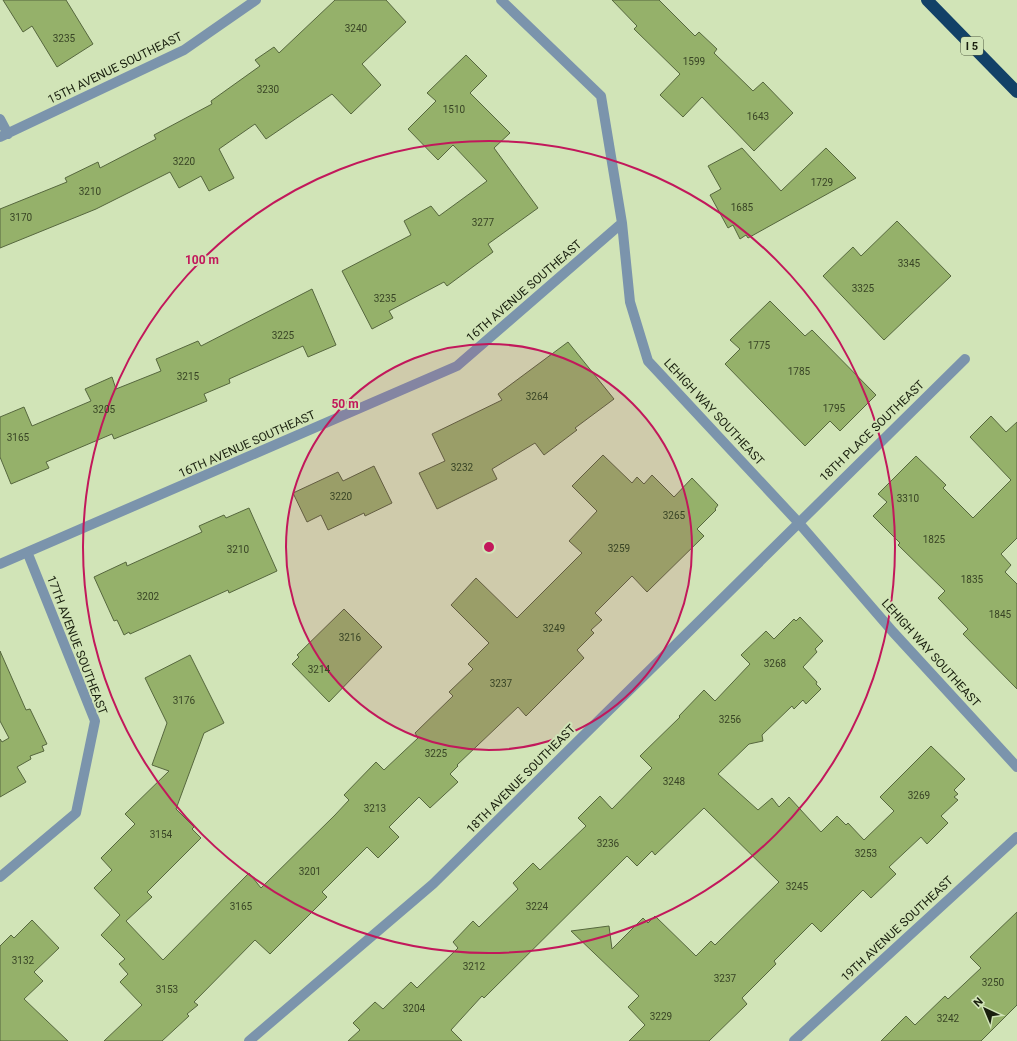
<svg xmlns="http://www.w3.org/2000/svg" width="1017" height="1041" viewBox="0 0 1017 1041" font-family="Roboto,sans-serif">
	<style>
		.building { fill: #95b16a; stroke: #56673e }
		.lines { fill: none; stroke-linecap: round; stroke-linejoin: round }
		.minor { stroke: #7b94ac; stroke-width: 10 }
		.motorway { stroke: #124167; stroke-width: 12 }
		.ring { fill: none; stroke: #c2185b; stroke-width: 2 }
		.labels { text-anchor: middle; stroke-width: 4; stroke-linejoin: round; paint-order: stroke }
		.number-label { font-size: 10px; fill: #384425 }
		.shield { fill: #d1e4b7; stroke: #505a41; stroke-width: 1 }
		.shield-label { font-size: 11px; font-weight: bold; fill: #191f0e }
		.street-label { font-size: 12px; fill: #191f0e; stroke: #d1e4b7 }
		.centre { fill: #c2185b; stroke: #d1e4b7; stroke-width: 2 }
		.ring-label { font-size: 12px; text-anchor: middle; font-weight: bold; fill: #c2185b; stroke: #d1e4b7; stroke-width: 4; stroke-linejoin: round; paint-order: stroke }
	</style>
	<rect width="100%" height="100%" fill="#d1e4b7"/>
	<!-- building -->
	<path class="building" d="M3,0H66L93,44L57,67L32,26L23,32Z
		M335,0H386L406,22L362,64L381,85L351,114L332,94L266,139L255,124L219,149L234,178L209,191L201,176L179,188L170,172L96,209L0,248V209L67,182L65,178L98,162L100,168L156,139L154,135L212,104L211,101L260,66L255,60L274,47L279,53Z
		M612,0H659L695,36L699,32L717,49L714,53L753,91L763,82L793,113L754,151L702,97L683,117L660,95L680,74L634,29L637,26Z
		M466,55L487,76L470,93L510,133L494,148L538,208L488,244L493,252L447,286L444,282L389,311L393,318L372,329L342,271L411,235L404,221L431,206L439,216L487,181L453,145L438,160L408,129L436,101L427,93Z
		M742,148L781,191L826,148L856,178L748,238L746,235L740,239L733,225L728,228L710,195L721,189L708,166Z
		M897,221L951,276L884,340L823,276L853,247L861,256Z
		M312,289L336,345L308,357L303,346L229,379L230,383L204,394L207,401L114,439L112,434L46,462L49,468L11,484L0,457V417L24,407L32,426L91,401L85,389L112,377L116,389L161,371L156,359L198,341L201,346Z
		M770,301L805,336L812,330L876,395L840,431L830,421L805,446L725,364L740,349L730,340Z
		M568,342L614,399L575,428L577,430L544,455L535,443L492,469L497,479L437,509L419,473L445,461L432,434L502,400L498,394Z
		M991,416L1006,432L1017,422V538L1001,554L1011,565L1005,572L1017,584V689L963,634L968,629L938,598L945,591L898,545L900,543L873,516L887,502L878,494L916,456L946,485L943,488L973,518L1011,480L970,437Z
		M603,455L632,483L637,477L644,484L652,475L674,497L692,478L718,505L715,509L716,510L697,529L704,536L647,592L632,576L595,613L602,620L591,630L594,633L577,650L584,658L526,716L518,707L457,765L458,766L450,774L458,782L430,808L419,797L389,827L399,837L378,858L367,847L322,892L327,897L270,954L255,940L194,1002L198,1005L187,1014L189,1016L162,1041H104L142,1005L120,982L128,974L119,964L125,959L101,935L120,915L94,888L112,870L101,858L135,824L125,814L169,771L152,765L167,723L145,678L190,655L224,723L204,733L176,809L194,827L192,829L201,838L147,892L152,897L126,921L163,960L249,873L261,888L335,815L349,800L344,795L376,762L384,770L418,738L415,733L453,696L449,692L473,669L468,664L489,643L451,605L476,578L517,618L582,553L569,541L597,511L572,486Z
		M374,466L392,503L365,516L364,513L328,530L321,515L307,522L293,493L338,472L343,481Z
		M249,508L277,571L229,593L228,590L130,634L129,632L124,635L117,620L114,621L94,577L126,562L127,566L202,532L199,526L224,515L226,518Z
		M344,609L382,647L329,702L292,664L299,657L297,655Z
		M800,617L823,641L815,649L817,652L803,667L817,682L816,684L821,689L806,704L803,700L794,709L792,706L762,735L763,741L749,744L718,774L758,810L772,798L779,807L789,797L821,832L837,816L846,825L848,823L864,840L894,811L880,797L931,746L965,779L954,790L958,794L954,797L958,800L941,816L948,823L927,844L921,837L889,867L896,874L871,898L863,890L821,932L812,923L774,961L776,964L742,998L747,1004L709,1041H629L645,1025L628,1007L639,996L571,931L609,926L612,949L643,918L648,923L655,916L696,956L711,941L715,945L779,882L704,808L655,855L652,851L637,866L627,856L484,998L482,996L451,1030L462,1041H348L360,1030L353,1023L375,1002L383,1009L411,982L417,988L458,948L453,942L473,921L479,927L518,889L513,883L533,863L540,870L586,826L578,818L600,796L612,809L652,768L640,756L680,717L679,716L704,690L715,701L750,664L741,655L766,631L774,639L794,619L796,621Z
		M0,651L26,710L30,709L47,744L42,746L44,751L30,756L31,759L17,767L26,782L0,797V739L2,742L9,738L0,721Z
		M1017,912V1005L981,1041H881L906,1016L915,1025L945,996L948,999L981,968L970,957Z
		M32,920L59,948L34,972L43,981L24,999L68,1041H0V946L11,935L14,938Z"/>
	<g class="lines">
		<!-- minor -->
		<path class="minor" d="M501,0L601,96L622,223L630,302L648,361L798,522L893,632L1017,767
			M0,119L8,134
			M0,137L184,50L256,0
			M0,564L457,366L622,223
			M0,877L76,813L95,721L28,554
			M249,1041L433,884L965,359
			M794,1041L1017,837"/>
		<!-- motorway -->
		<path class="motorway" d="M927,0L1017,92"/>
	</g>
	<!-- distance rings -->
	<circle cx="489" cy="547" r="203" fill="#c2185b" fill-opacity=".12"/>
	<g class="ring">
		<circle cx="489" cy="547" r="203"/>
		<circle cx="489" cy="547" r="406"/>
	</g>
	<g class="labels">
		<!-- number labels -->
		<g class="number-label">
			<text x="356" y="32">3240</text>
			<text x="64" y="42">3235</text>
			<text x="694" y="65">1599</text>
			<text x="268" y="93">3230</text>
			<text x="454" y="113">1510</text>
			<text x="758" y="120">1643</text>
			<text x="184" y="165">3220</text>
			<text x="822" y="186">1729</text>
			<text x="90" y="195">3210</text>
			<text x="742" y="211">1685</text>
			<text x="21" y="221">3170</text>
			<text x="483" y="226">3277</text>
			<text x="909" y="267">3345</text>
			<text x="863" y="292">3325</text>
			<text x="385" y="302">3235</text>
			<text x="283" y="339">3225</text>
			<text x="759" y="349">1775</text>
			<text x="799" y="375">1785</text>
			<text x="188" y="380">3215</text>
			<text x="537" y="400">3264</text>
			<text x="834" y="412">1795</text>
			<text x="104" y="413">3205</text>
			<text x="18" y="441">3165</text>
			<text x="462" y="471">3232</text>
			<text x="341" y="500">3220</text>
			<text x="908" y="502">3310</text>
			<text x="674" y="519">3265</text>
			<text x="934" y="543">1825</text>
			<text x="619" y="552">3259</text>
			<text x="238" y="553">3210</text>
			<text x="972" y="583">1835</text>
			<text x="148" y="600">3202</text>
			<text x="1000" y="618">1845</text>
			<text x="554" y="632">3249</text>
			<text x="350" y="641">3216</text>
			<text x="775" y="667">3268</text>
			<text x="319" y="673">3214</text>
			<text x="501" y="687">3237</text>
			<text x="184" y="704">3176</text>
			<text x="730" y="723">3256</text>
			<text x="436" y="757">3225</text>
			<text x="674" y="785">3248</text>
			<text x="919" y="799">3269</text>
			<text x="375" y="812">3213</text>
			<text x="161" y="838">3154</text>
			<text x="608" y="847">3236</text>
			<text x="866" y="857">3253</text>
			<text x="310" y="875">3201</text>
			<text x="797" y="890">3245</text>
			<text x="241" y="910">3165</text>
			<text x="537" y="910">3224</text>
			<text x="23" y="964">3132</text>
			<text x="474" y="970">3212</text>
			<text x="725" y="982">3237</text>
			<text x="993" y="986">3250</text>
			<text x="167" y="993">3153</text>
			<text x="414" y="1012">3204</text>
			<text x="661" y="1020">3229</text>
			<text x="948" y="1022">3242</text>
		</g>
		<!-- shield labels -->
		<rect class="shield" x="961" y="37" width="22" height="18" rx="3"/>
		<g class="shield-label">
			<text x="972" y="50">I 5</text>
		</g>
		<!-- street labels -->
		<g class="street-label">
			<text transform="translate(115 68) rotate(-26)" y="4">15TH AVENUE SOUTHEAST</text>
			<text transform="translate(524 291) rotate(-41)" y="4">16TH AVENUE SOUTHEAST</text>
			<text transform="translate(714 412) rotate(47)" y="4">LEHIGH WAY SOUTHEAST</text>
			<text transform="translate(872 431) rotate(-44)" y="4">18TH PLACE SOUTHEAST</text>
			<text transform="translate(247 444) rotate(-24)" y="4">16TH AVENUE SOUTHEAST</text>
			<text transform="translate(77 645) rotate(69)" y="4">17TH AVENUE SOUTHEAST</text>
			<text transform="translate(931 653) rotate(48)" y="4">LEHIGH WAY SOUTHEAST</text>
			<text transform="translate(521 779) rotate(-45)" y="4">18TH AVENUE SOUTHEAST</text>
			<text transform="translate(897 929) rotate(-43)" y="4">19TH AVENUE SOUTHEAST</text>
		</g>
	</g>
	<circle cx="489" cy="547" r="6" class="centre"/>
	<g class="ring-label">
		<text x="202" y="264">100 m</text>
		<text x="345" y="408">50 m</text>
	</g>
	<!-- north arrow -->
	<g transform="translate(985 1009) rotate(316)" stroke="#d1e4b7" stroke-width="3" paint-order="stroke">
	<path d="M0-3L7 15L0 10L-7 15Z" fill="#191f0e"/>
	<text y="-6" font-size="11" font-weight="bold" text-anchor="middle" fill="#191f0e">N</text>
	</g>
</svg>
